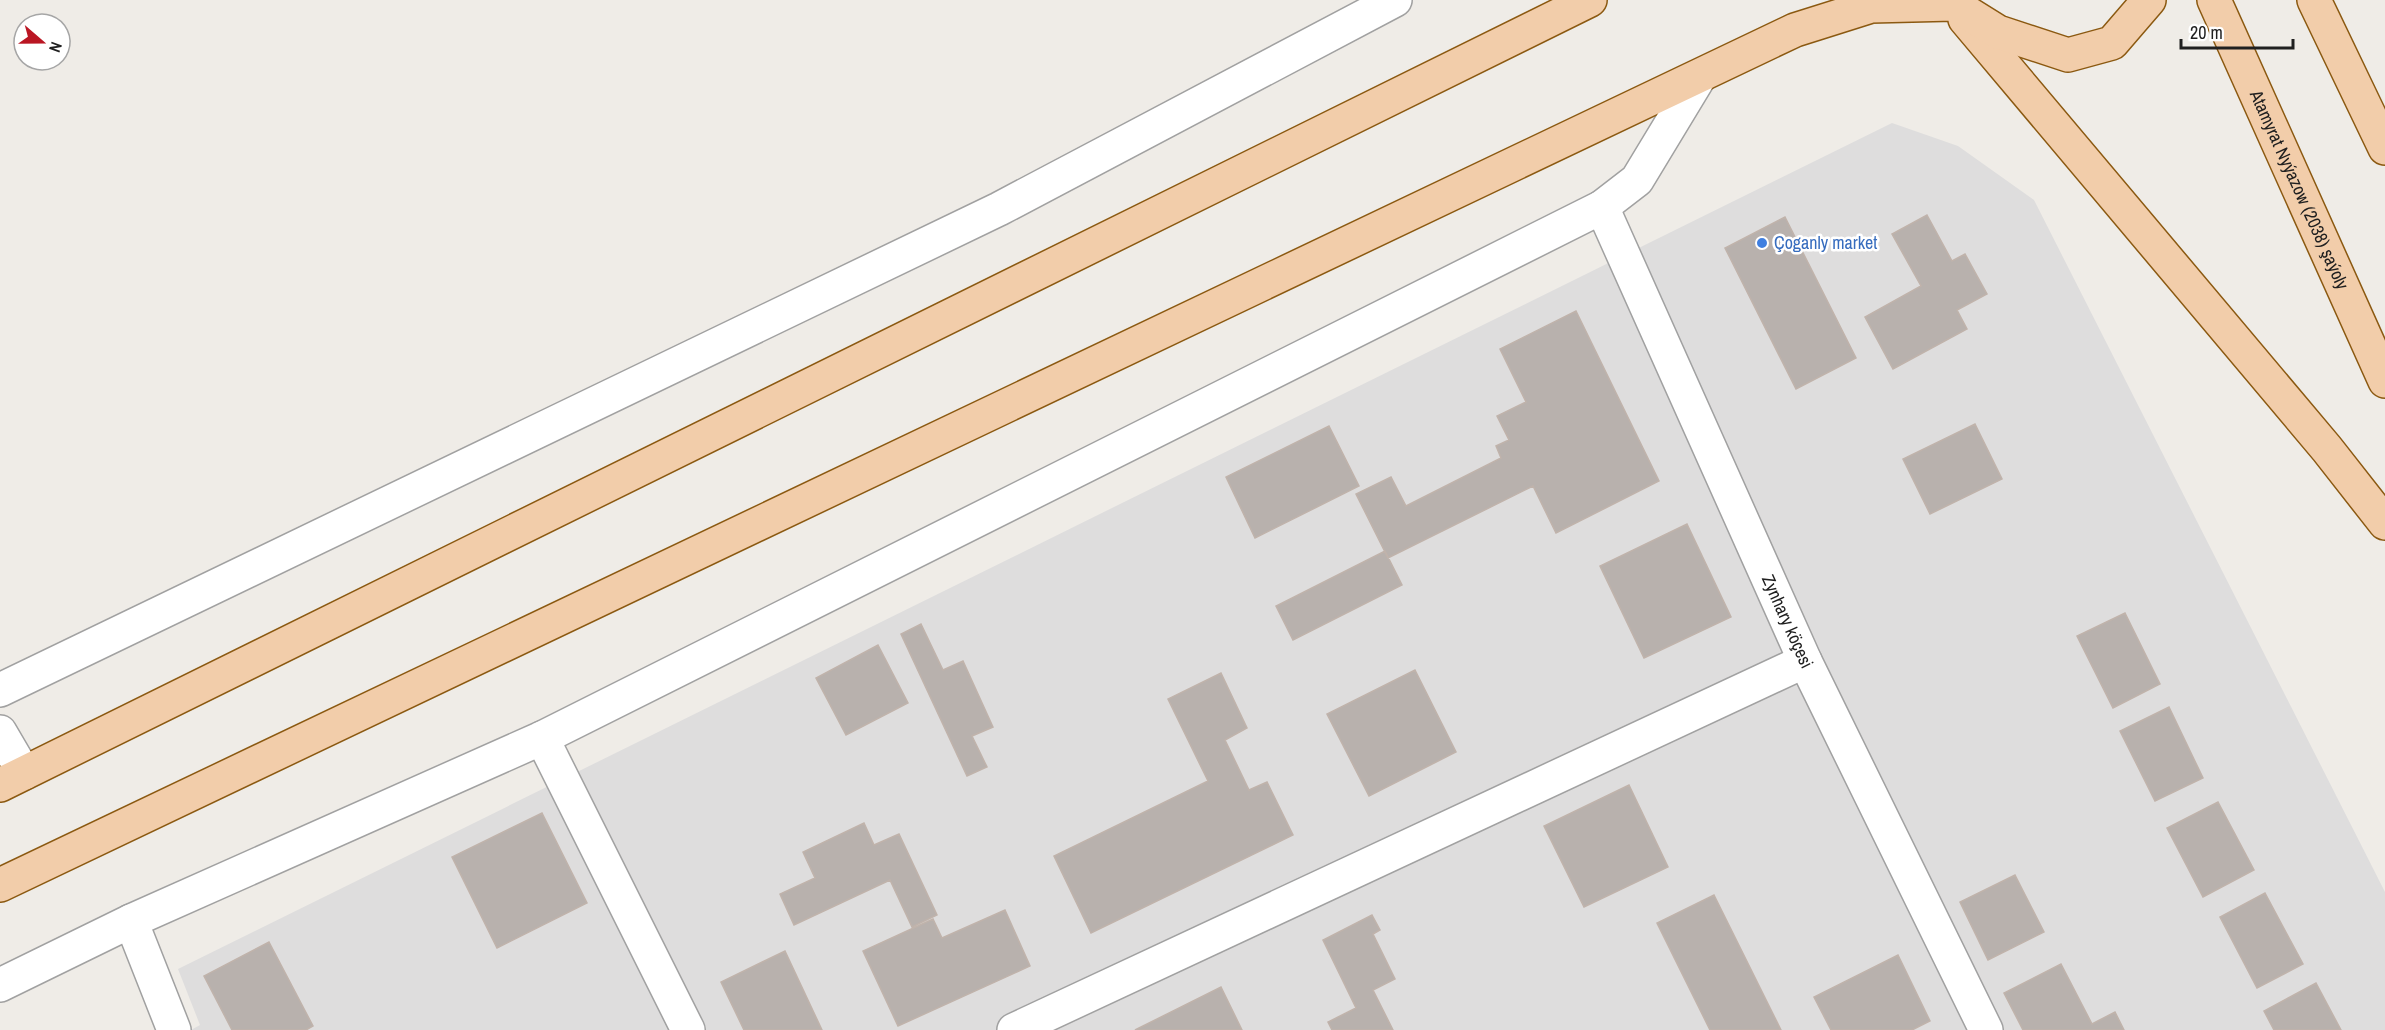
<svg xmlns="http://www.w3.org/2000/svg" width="2385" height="1030" viewBox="0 0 2385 1030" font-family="'Archivo Narrow',sans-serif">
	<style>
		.residential { fill: #dedddd }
		.building { fill: #b8b1ad; stroke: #c0b3ab; stroke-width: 1.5 }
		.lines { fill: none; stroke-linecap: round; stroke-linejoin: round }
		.street-casing { stroke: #a1a1a1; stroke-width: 36 }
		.primary-casing { stroke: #8b5911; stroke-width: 36 }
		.street { stroke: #fff; stroke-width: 33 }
		.primary { stroke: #f2cdaa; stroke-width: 33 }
		.shop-dot { fill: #3f7fe0; stroke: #fff; stroke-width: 2 }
		.labels { text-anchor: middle; stroke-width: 5; stroke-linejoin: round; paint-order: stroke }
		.street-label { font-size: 18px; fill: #202020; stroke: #fff }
		.shop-label { font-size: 18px; fill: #366cbe; stroke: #fff; text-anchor: start }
	</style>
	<rect width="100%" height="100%" fill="#efece7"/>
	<!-- residential -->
	<path class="residential" d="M1892,123L1958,146L2034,200L2385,892V1030H191L200,1025L178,969Z"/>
	<!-- building -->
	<path class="building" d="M1927,215L1952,261L1965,254L1987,294L1957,310L1967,329L1893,369L1865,317L1921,286L1892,234Z
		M1785,217L1856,358L1796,389L1725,248Z
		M1576,311L1659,481L1556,533L1533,486L1388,558L1356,494L1391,477L1406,506L1501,458L1496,446L1509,440L1497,416L1526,402L1500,349Z
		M1975,424L2002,479L1930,514L1903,459Z
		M1329,426L1359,486L1255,538L1226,477Z
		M1687,524L1731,617L1644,658L1600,566Z
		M1385,551L1402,585L1293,640L1276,606Z
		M2125,613L2160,684L2113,708L2077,636Z
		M921,624L943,670L963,661L993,727L972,736L987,767L967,776L901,634Z
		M878,645L908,703L846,735L816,678Z
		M1415,670L1456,752L1369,796L1327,714Z
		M1221,673L1247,728L1225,740L1249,790L1267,782L1293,835L1091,933L1054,856L1208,781L1168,699Z
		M2169,707L2203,778L2155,801L2120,731Z
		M1629,785L1668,867L1584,907L1544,826Z
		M2218,802L2254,870L2203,897L2167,828Z
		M542,813L587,903L497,948L452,857Z
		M864,823L874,845L899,834L937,915L912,927L890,880L794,925L780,894L815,878L803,852Z
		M2015,875L2044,932L1988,960L1960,902Z
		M2265,893L2303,964L2257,988L2220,917Z
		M1714,895L1781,1030H1710L1657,923Z
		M1005,910L1030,966L898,1026L863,951L933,919L942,938Z
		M1372,915L1380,930L1373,934L1395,979L1373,990L1393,1030H1332L1328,1022L1356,1008L1323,940Z
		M269,942L313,1026L306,1030H232L204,976Z
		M785,951L822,1030H744L721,982Z
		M1898,955L1930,1021L1912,1030H1831L1814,997Z
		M2061,964L2092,1024L2115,1012L2124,1030H2023L2004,993Z
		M2316,983L2341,1030H2274L2264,1011Z
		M1221,987L1242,1030H1135Z"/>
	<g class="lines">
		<!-- street casing -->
		<g class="street-casing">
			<g id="street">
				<path id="s1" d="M1602,207L1805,661L1986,1030"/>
				<path d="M0,690L999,209L1395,0"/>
				<path d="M0,732L24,773"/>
				<path d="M542,738L688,1030"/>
				<path d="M131,921L174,1030"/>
				<path d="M0,985L131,921L542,738L1602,207L1637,180L1700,76"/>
				<path d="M1014,1030L1805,661"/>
			</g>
		</g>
		<!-- primary casing -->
		<g class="primary-casing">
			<g id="primary">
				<path id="s2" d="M2214,0L2385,381"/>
				<path d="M2314,0L2385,148"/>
				<path d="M1965,19L2327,449L2385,523"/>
				<path d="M0,785L1590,0"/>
				<path d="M0,885L1795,30L1871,6L1953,4L1998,32L2068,55L2112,43L2149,0"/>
			</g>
		</g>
		<!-- street -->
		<use href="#street" class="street"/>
		<!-- primary -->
		<use href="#primary" class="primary"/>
	</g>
	<!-- markers -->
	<circle class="shop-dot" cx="1762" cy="243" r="6"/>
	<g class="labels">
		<!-- street labels -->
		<g class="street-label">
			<text dy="6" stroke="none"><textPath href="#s2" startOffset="208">Atamyrat Nyýazow (2038) şaýoly</textPath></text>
			<text dy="6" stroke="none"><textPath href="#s1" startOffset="454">Zynhary köçesi</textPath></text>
		</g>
		<!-- shop labels -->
		<g class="shop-label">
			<text x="1774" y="249">Çoganly market</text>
		</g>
	</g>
	<!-- north arrow -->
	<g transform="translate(42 42) rotate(110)"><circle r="28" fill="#ffffff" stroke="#a6a6a6" stroke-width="1.5"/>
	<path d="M0-4.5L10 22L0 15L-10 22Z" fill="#ba1623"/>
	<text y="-9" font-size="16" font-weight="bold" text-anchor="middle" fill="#202020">N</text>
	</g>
	<!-- scale -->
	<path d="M2181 39v9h112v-9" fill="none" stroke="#202020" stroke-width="3"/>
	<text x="2190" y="39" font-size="18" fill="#202020" stroke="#ffffff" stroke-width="4.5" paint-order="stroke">20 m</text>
</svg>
